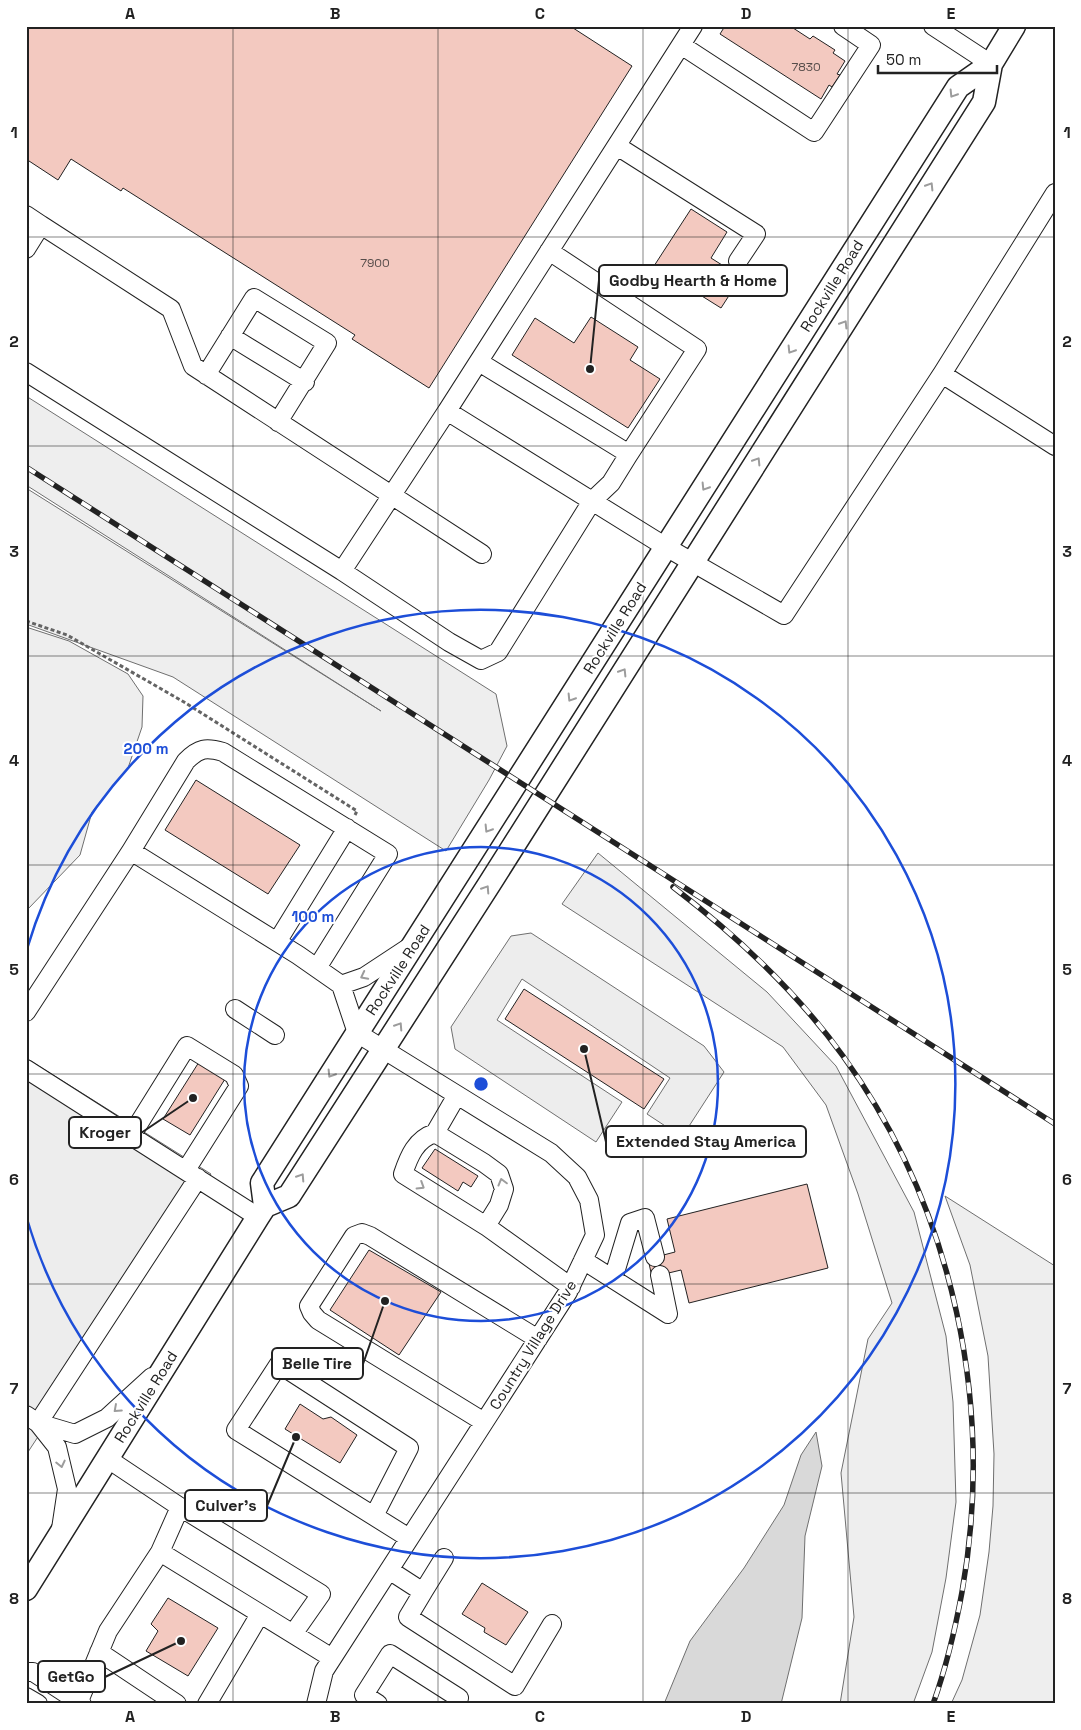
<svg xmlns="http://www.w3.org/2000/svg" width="1081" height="1730" viewBox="0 0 1081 1730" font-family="'Space Grotesk',sans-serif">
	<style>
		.green { fill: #eee; stroke: #6f6f6f }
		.parking { fill: #ededed; stroke: #6f6f6f }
		.water { fill: #d9d9d9; stroke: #6f6f6f }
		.building { fill: #f3c9c0; stroke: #222 }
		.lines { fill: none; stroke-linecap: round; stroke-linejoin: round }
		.minor-casing { stroke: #222; stroke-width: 20 }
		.major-casing { stroke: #222; stroke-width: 25 }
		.path { stroke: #646464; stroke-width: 3; stroke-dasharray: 4 2.5; stroke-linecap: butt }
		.minor { stroke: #fff; stroke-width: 18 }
		.major { stroke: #fff; stroke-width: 22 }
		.rail-casing { stroke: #222; stroke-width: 5.5 }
		.rail { stroke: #fff; stroke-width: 4; stroke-dasharray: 11; stroke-linecap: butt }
		.oneway { stroke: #9c9c9c }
		.grid { fill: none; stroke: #222; stroke-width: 1; stroke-opacity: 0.55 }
		.ring { fill: none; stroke: #1d4ed8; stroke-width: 2.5 }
		.labels { text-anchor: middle; stroke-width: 4; stroke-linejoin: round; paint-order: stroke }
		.number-label { font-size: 12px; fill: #564c4a }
		.street-label { font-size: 15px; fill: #222; stroke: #fff }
		.centre { fill: #1d4ed8; stroke: #fff; stroke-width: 2.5 }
		.ring-label { font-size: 15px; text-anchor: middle; font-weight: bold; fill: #1d4ed8; stroke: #fff; stroke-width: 4; stroke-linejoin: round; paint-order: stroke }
		.leader { fill: none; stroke: #222; stroke-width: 2 }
		.callout-dot { fill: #222; stroke: #fff; stroke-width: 2 }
		.callout { fill: #fff; stroke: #222; stroke-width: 2 }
		.callout-label { font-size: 16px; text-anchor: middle; font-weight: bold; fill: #222 }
		.neatline { fill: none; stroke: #222; stroke-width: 2 }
		.grid-label { font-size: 16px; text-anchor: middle; font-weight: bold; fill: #222 }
	</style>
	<rect width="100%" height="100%" fill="#fff"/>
	<!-- green -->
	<path class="green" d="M26,396L496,694L507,746L489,780L446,851L173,677L26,624V488L381,711L26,485Z
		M26,627L69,641L128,674L143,696L142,727L128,768L92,812L80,855L28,909H26Z
		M598,853L767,992L836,1066L914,1212L946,1336L953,1402L956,1502L946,1578L932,1652L913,1704H840L854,1617L841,1473L868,1339L892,1303L858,1194L826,1105L783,1047L562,904Z
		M945,1196L1055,1266V1704H951L962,1680L980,1615L989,1552L993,1506L994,1454L988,1356L970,1265Z"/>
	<!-- parking -->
	<path class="parking" d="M531,933L704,1046L724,1072L682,1137L647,1114L670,1078L522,979L497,1020L622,1102L596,1142L455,1049L451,1027L511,936Z
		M26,1058L211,1174L26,1455Z"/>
	<!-- water -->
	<path class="water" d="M816,1432L822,1466L805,1536L802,1618L781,1704H664L690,1641L744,1568L784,1505L801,1455Z"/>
	<!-- building -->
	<path class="building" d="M26,26H570L632,66L429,388L352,339L355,335L123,188L121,191L71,159L58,180L26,159Z
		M725,26H790L810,39L813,36L835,50L833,53L845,61L837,74L840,75L832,87L829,85L821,99L720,34Z
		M691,209L727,232L711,258L741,277L721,308L654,266Z
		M591,317L638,347L630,360L660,379L628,428L512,355L535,318L574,343Z
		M196,780L300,845L268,894L165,830Z
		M524,989L664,1079L644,1109L505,1019Z
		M199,1062L225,1079L190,1135L163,1119Z
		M435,1149L478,1176L471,1187L463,1182L458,1191L422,1168Z
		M807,1184L828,1268L689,1303L681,1270L652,1277L648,1259L675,1252L667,1219Z
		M369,1250L441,1292L399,1355L330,1310Z
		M300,1404L323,1419L331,1417L357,1435L340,1463L285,1429Z
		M482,1583L528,1612L506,1645L484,1632L485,1628L462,1614Z
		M168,1598L218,1628L188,1676L146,1651L158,1631L151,1624Z"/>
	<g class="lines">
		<!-- minor casing -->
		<g class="minor-casing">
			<path id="minor" d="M933,26L991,64
				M681,45L814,132L871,45L843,26
				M617,146L756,234L738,261
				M1055,193L942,374L1055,446
				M26,215L41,225
				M26,249L41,225L171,309L193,366L482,554
				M549,251L697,349L629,454
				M230,336L305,382
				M26,372L342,571L447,411L666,547L784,615L942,374
				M206,375L254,298L327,343L278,422
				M447,411L693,26
				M342,571L449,642L481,660L498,652L592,501L611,483L629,454L479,362
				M131,851L186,761C199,748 206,747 223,752L388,854L317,968
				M277,942L347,828
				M341,985L364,977L408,948
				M235,1009L275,1035
				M26,1012L131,851L298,955L341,985L357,1033L551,1153L577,1177L589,1200L595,1235L568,1292L324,1671L316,1704
				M26,1069L258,1217
				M435,1133L457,1095
				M131,1136L187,1046L234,1075L239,1086L186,1170
				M486,1226L499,1205L504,1189L499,1174L484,1163L435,1133C416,1139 409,1156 403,1174L486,1226L571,1287
				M583,1260L668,1314
				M660,1275L668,1314
				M613,1279L630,1223L645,1218L655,1257
				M26,1415L38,1423L75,1434L107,1418L152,1377
				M484,1422L318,1320L312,1313L309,1306L354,1236L362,1233L370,1236L538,1339
				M38,1423L198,1178
				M38,1423L57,1447L67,1489L61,1529
				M108,1459L180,1507L160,1552
				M180,1507L321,1594L293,1634
				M374,1516L409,1448L279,1364L236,1430L409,1538
				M389,1570L423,1592L444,1558
				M423,1592L408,1617L515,1686L552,1624
				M99,1652L177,1704
				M26,1672H33L82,1704
				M26,1697L38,1704
				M79,1701L108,1631L160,1552L332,1658
				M207,1704L260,1614
				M378,1704L364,1695L390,1654L459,1698L456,1704"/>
		</g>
		<!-- major casing -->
		<g class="major-casing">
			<path id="major" d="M265,1206L262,1183L958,87L991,64
				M26,1589L258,1217L265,1206L289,1196L490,883L984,102L991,64L1014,26"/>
		</g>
		<!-- path -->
		<path class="path" d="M26,621L67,635L184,702L357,811L355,815"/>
		<!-- minor -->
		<use href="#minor" class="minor"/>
		<!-- major -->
		<use href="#major" class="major"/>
		<!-- rail casing -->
		<g class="rail-casing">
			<path id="rail" d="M26,467L1055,1124
				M673,887C737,936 796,991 843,1056C954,1209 995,1407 962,1592C955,1630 946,1668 933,1704"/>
		</g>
		<!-- rail -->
		<use href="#rail" class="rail"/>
	</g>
	<!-- one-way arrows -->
	<defs><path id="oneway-chevron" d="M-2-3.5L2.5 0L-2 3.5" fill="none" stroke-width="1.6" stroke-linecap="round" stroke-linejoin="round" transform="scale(1.25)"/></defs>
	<g class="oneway">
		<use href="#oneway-chevron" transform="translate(953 94) rotate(122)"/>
		<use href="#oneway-chevron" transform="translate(930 186) rotate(-58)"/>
		<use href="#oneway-chevron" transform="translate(844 324) rotate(-58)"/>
		<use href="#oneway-chevron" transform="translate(791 350) rotate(122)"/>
		<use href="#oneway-chevron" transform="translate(757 461) rotate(-58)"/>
		<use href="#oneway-chevron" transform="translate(705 487) rotate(122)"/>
		<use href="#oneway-chevron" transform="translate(623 672) rotate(-58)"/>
		<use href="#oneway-chevron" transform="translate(571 698) rotate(122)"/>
		<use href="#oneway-chevron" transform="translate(488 829) rotate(122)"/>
		<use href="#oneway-chevron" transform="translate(486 889) rotate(-57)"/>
		<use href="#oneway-chevron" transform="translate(364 976) rotate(153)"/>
		<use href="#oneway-chevron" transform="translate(399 1026) rotate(-57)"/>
		<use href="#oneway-chevron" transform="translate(331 1074) rotate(122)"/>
		<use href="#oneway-chevron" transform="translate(301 1177) rotate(-57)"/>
		<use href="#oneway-chevron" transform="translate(502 1182) rotate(-105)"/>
		<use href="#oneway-chevron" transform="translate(421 1186) rotate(32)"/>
		<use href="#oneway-chevron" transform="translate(117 1409) rotate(138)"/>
		<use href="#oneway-chevron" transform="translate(61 1464) rotate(77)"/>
	</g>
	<!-- grid -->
	<path class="grid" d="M233,26V1704M438,26V1704M643,26V1704M848,26V1704M26,237H1055M26,446H1055M26,656H1055M26,865H1055M26,1074H1055M26,1284H1055M26,1493H1055"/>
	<!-- distance rings -->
	<g class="ring">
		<circle cx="481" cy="1084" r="237"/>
		<path d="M27 949A474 474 0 1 1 27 1219"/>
	</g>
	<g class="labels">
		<!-- number labels -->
		<g class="number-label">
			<text x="806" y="71">7830</text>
			<text x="375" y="267">7900</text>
		</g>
		<!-- street labels -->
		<g class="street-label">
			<text transform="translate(832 286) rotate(-58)" y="5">Rockville Road</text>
			<text transform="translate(615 628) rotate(-58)" y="5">Rockville Road</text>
			<text transform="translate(398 970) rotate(-57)" y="5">Rockville Road</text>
			<text transform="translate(533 1345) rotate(-58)" y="5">Country Village Drive</text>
			<text transform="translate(146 1397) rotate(-58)" y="5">Rockville Road</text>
		</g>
	</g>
	<circle cx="481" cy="1084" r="8" class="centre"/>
	<g class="ring-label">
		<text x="146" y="754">200 m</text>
		<text x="313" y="922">100 m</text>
	</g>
	<!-- callouts -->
	<path class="leader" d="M590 369L599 280M193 1098L141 1133M584 1049L606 1142M385 1301L363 1364M296 1437L267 1506M181 1641L105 1677"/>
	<g class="callout-dot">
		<circle cx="590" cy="369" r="5"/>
		<circle cx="193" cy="1098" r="5"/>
		<circle cx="584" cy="1049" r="5"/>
		<circle cx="385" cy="1301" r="5"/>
		<circle cx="296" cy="1437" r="5"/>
		<circle cx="181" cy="1641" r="5"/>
	</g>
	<g class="callout">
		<rect x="599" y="265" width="188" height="31" rx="5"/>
		<rect x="69" y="1117" width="72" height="31" rx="5"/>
		<rect x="606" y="1126" width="200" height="31" rx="5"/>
		<rect x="272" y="1348" width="91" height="31" rx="5"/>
		<rect x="185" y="1490" width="82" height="31" rx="5"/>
		<rect x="38" y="1661" width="67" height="31" rx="5"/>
	</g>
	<g class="callout-label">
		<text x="693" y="286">Godby Hearth &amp; Home</text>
		<text x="105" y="1138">Kroger</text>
		<text x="706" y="1147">Extended Stay America</text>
		<text x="317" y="1369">Belle Tire</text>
		<text x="226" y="1511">Culver's</text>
		<text x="71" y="1682">GetGo</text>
	</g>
	<!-- border -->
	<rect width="1081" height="1730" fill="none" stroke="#ffffff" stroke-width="55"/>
	<!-- scale -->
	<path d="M878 65v8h119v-8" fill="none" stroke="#222222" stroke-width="2.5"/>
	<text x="886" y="65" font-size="15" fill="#222222" stroke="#ffffff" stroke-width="4" paint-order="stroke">50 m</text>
	<rect x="28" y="28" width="1026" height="1674" class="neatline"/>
	<g class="grid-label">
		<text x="130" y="19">A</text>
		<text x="335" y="19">B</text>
		<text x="540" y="19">C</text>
		<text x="746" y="19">D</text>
		<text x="951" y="19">E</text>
		<text x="14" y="138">1</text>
		<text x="1067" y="138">1</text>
		<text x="14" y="347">2</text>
		<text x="1067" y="347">2</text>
		<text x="14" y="557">3</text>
		<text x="1067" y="557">3</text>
		<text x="14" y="766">4</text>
		<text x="1067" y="766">4</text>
		<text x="14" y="975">5</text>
		<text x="1067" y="975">5</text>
		<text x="14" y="1185">6</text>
		<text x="1067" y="1185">6</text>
		<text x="14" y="1394">7</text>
		<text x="1067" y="1394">7</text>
		<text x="14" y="1604">8</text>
		<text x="1067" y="1604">8</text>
		<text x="130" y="1722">A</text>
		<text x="335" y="1722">B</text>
		<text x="540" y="1722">C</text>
		<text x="746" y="1722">D</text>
		<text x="951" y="1722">E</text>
	</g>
</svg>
